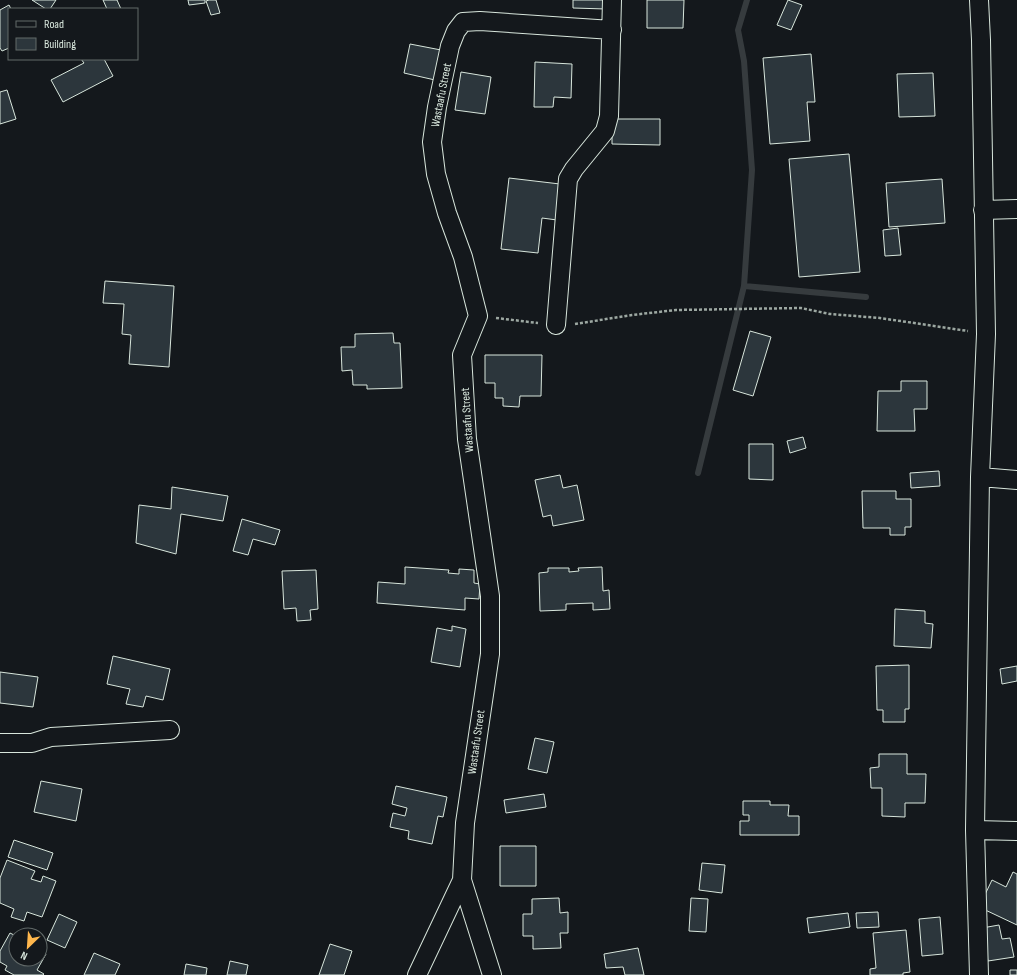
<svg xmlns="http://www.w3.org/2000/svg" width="1017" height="975" viewBox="0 0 1017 975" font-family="'Sofia Sans Condensed',sans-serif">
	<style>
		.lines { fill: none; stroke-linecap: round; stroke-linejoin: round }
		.stream { stroke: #363b3e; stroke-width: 6 }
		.building { fill: #2c363c; stroke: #d8e6dc }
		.street-casing { stroke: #d8e6dc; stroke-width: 20 }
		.path { stroke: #9da8a2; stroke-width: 2.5; stroke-dasharray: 3 2; stroke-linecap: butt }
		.street { stroke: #14181c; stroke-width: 18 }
		.labels { text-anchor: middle; stroke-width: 3; stroke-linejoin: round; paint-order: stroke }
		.street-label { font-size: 12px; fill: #d8e6dc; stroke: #14181c }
	</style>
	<rect width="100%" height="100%" fill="#14181c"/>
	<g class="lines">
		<!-- stream -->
		<path class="stream" d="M744,286L866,297
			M698,473L744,286L752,170L744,61L738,30L747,0"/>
	</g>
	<!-- building -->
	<path class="building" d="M32,0H56L50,9H46Z
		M103,0H117L121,9H107Z
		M188,0H205V3L189,5Z
		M209,0H216L220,13L211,15L206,1Z
		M573,0H606V9L573,8Z
		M647,0H684L683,28H647Z
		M788,0L802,5L791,30L777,25Z
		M9,5L11,9H9V48L2,51L0,48V10Z
		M410,44L441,50L435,80L404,73Z
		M811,54L815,102H807L810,141L770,144L763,58Z
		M81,59H104L113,76L63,102L51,80L84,63Z
		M535,62L572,64L571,98L554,97L553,107H534Z
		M461,72L491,77L485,114L455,110Z
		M933,73L935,116L899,117L897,74Z
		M7,90L16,119L0,124V92Z
		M612,119H660V145L612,144Z
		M849,154L860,272L799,277L789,159Z
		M509,178L560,184L557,220L542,218L538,253L501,249Z
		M942,179L945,223L889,227L886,183Z
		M898,228L901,255L885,256L883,230Z
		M105,281L174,286L169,367L129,364L131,335L122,334L124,304L103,303Z
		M750,331L771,337L753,396L733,390Z
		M393,333L394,343H400L402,388L367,389V385H353L352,370L342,371L341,347H355V334Z
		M485,355H542L541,396H520L519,407L503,406V398H495V383H485Z
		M901,381H927V409H914L915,431H877L878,391H901Z
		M803,437L806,448L790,453L787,441Z
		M749,444H773V480L749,479Z
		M939,471L940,486L911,488L910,473Z
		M560,475L563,488L577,485L584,520L553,526L551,515L543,517L535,480Z
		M172,487L228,496L223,521L181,514L176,554L136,543L139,505L171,509Z
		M862,491H896V499H911V527H905V535H890V528H863Z
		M242,519L280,530L275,545L253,539L248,555L233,551Z
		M405,567L449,570L448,573L459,574V569L474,570V583L480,584L479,599L465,598V610L377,603L378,582L405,584Z
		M602,567L603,591L609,590L610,609L593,610V603L566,604V610L540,611L539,573L548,572V568H569V572L579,571L578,568Z
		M316,570L318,609L310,610L311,620L297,621L296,608L284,609L282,571Z
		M895,609L925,611V623L933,624L931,648L894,646Z
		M452,626L466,629L460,667L431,662L437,628L452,631Z
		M113,656L170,669L163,700L146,696L143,707L126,704L130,689L107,684Z
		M909,665V709H905V722H883V710H877L876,666Z
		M1017,666V681L1002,684L1000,669Z
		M0,672L38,677L33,707L0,703Z
		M535,738L554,742L547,773L528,769Z
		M879,754H907V774H926L925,803H905V817L882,816V788H871L870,768L879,767Z
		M41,781L82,789L76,821L34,812Z
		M396,786L447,797L443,817L438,816L432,844L408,839L409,831L390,827L393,813L405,816L407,808L392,804Z
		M544,794L546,807L506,813L504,800Z
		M743,801H770V805H789L788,816H799V835H740V821H749V815H743Z
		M14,840L53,853L47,870L8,857Z
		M500,846H536V886H500Z
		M7,860L35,871L31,879L41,882L43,876L56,881L42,917L27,912L24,921L11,917L14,909L0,903V878Z
		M702,863L725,865L722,893L699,890Z
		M1013,872L1017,874V925L979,907L992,880L1006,887Z
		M559,898L560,913L568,912V933H560L561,948L533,949V936H523V914H532V899Z
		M691,898L708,899L706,932L689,931Z
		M878,912L879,927L857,928L856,913Z
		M848,913L850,927L809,933L807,918Z
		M59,914L77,922L65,948L47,940Z
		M940,917L943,954L922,956L919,919Z
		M999,925L1002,939L1010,938L1014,957L988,961L982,928Z
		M906,930L910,972L903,973V975H870V969L876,968L873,933Z
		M10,933L16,936V959H40V950L46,954L37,970L44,974L43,975H14L5,970L7,966L0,962V951Z
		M330,944L352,951L344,975H319Z
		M638,948L644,975H625L623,967L606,968L604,954Z
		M94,953L120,964L115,975H84Z
		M230,961L248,965L246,975H227Z
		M186,964L207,968L206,975H184Z
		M1010,970H1017V975H1010Z"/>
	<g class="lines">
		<!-- street casing -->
		<g class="street-casing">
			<path id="street" d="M979,0L981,40L986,334L980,477L975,830L979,975
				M983,210L1017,209
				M556,325L568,179L574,169L605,131L609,116L612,0
				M980,477L1017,480
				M0,743H32L51,737L170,730
				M975,830L1017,831
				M417,975L462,880
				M492,975L462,880L465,823L490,654V596L467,439L462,355L478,316L463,257L447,213L436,174L432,142L437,107L450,46L456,31L463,22L480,21L612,30"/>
		</g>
		<!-- path -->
		<path class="path" d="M496,318L538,323
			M575,324L632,315L676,310L801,308L830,314L880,318L968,331"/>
		<!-- street -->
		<use href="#street" class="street"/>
	</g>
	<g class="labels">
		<!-- street labels -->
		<g class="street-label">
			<text transform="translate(441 95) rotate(-79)" y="4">Wastaafu Street</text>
			<text transform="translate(467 420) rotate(-94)" y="4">Wastaafu Street</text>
			<text transform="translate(476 742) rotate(-82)" y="4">Wastaafu Street</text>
		</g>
	</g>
	<!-- legend -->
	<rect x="8" y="8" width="130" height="52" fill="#14181c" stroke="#626a69"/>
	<rect x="16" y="21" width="20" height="6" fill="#14181c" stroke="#626a69"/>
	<text x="44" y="28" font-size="12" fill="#d8e6dc">Road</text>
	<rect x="16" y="38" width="20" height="12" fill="#2c363c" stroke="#626a69"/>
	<text x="44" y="48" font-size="12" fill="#d8e6dc">Building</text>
	<!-- north arrow -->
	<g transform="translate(28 947) rotate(205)"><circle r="19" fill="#14181c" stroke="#626a69"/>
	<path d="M0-3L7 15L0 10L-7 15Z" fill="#ffb74d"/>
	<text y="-6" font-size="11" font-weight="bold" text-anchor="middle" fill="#d8e6dc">N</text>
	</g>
</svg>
